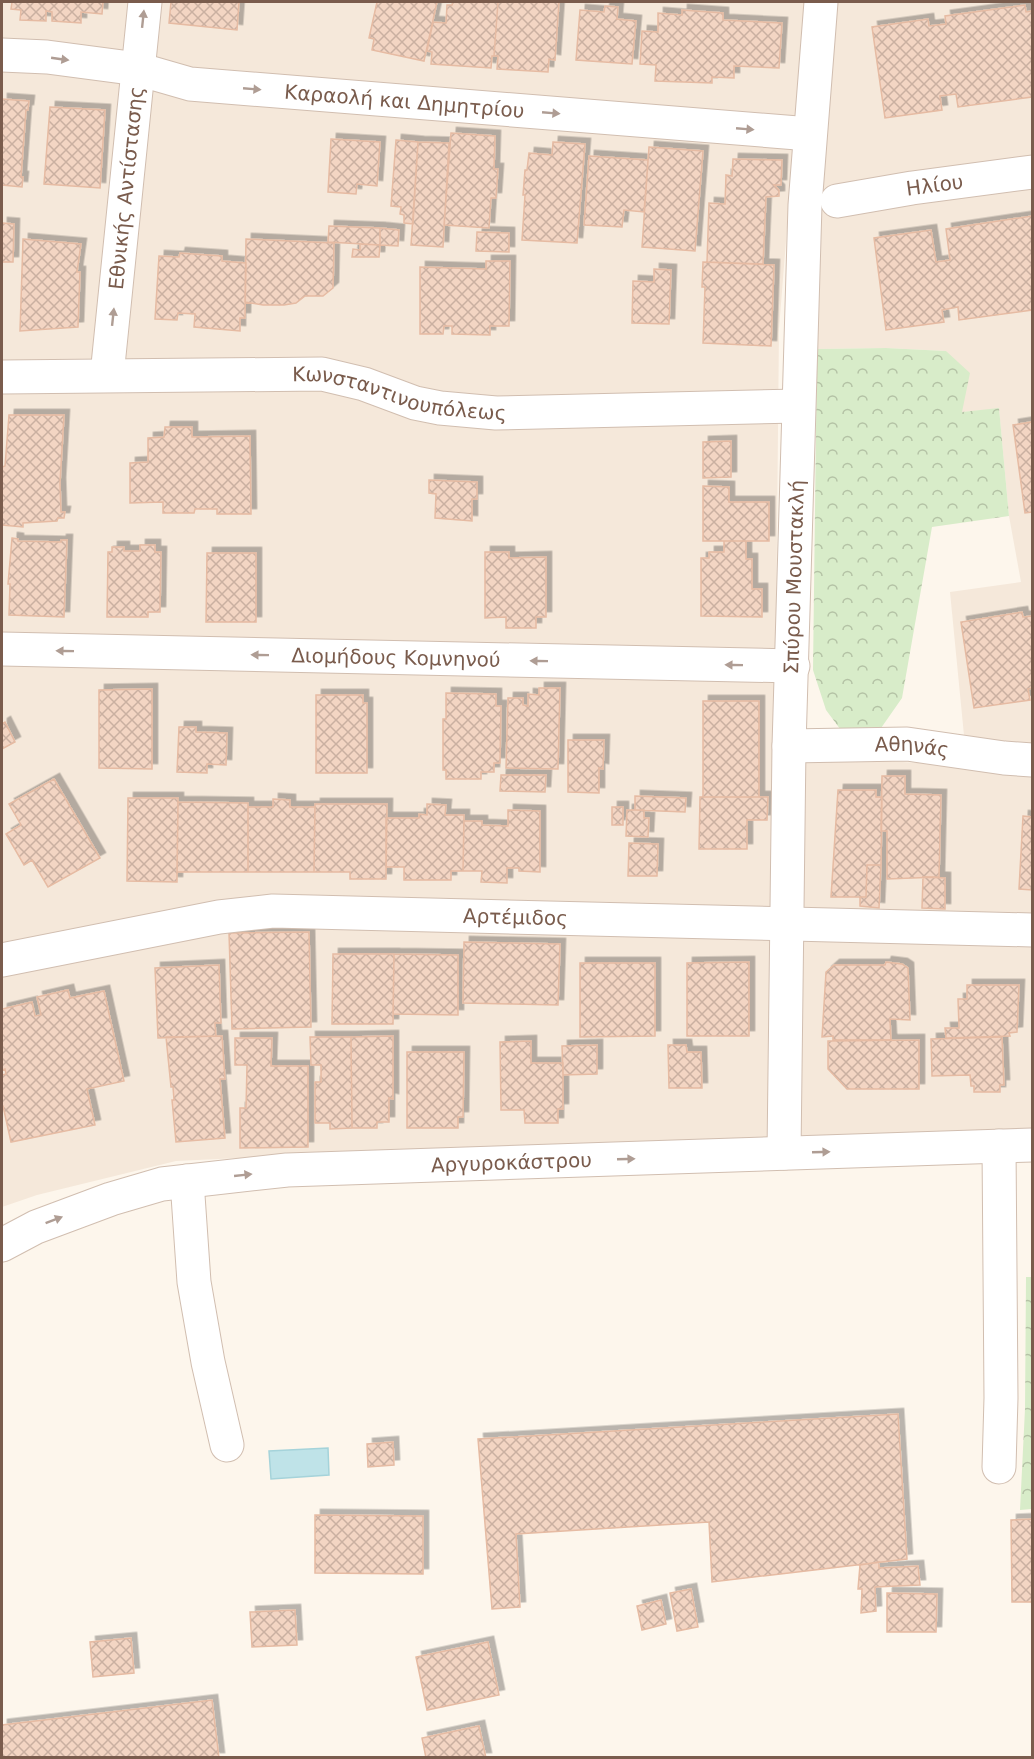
<svg xmlns="http://www.w3.org/2000/svg" width="1034" height="1759" viewBox="0 0 1034 1759" font-family="'DejaVu Sans',sans-serif">
	<style>
		.residential { fill: #f5e8da }
		.forest { fill: url(#forest-crowns) }
		.water { fill: #bfe3e8; stroke: #a5d3da; stroke-width: 1.5 }
		.building { fill: url(#building-cross-hatch); stroke: #e6bba3; stroke-width: 1.5; filter: url(#shadow) }
		.lines { fill: none; stroke-linecap: round; stroke-linejoin: round }
		.minor-casing { stroke: #d1beb0; stroke-width: 35 }
		.minor { stroke: #fff; stroke-width: 33 }
		.oneway { fill: #af9d94 }
		.labels { text-anchor: middle; stroke-width: 6; stroke-linejoin: round; paint-order: stroke }
		.street-label { font-size: 20px; fill: #7a5c4d; stroke: #fffaf3 }
	</style>
	<defs>
		<pattern id="forest-crowns" width="20" height="18" patternUnits="userSpaceOnUse" patternTransform="scale(1.5)"><rect width="20" height="18" fill="#d8ecc9"/><path d="M2 6a3 3 0 1 1 6 0M12 15a3 3 0 1 1 6 0" fill="none" stroke="#b4c2a5"/></pattern>
		<pattern id="building-cross-hatch" width="8" height="8" patternUnits="userSpaceOnUse" patternTransform="scale(1.5)"><rect width="8" height="8" fill="#f3d5c3"/><path d="M0 0l8 8M0 8l8-8" fill="none" stroke="#cab0a1"/></pattern>
		<filter id="shadow"><feDropShadow dx="5.5" dy="-5.5" stdDeviation="0" flood-color="#0004"/></filter>
	</defs>
	<rect width="100%" height="100%" fill="#fdf6ec"/>
	<!-- residential -->
	<path class="residential" d="M2,2H805L779,329L771,1142L383,1151L176,1161L37,1195L2,1207Z
		M829,2H1032V1134L800,1139L806,756L967,766L950,592L1021,582L1009,516L999,409L962,412L946,351L886,348L817,349Z"/>
	<!-- forest -->
	<path class="forest" d="M886,348L946,351L970,373L962,412L999,408L1009,516L932,527L902,698L872,741H849L826,710L813,670L817,349Z
		M1026,1277H1032V1509L1020,1510L1025,1409Z"/>
	<!-- water -->
	<path class="water" d="M328,1448L329,1475L271,1479L269,1451Z"/>
	<!-- building -->
	<path class="building" d="M12,2H103L102,14L81,12V23L52,21V12L46,11V21L20,20L21,10L11,9Z
		M171,2H239L237,30L169,23Z
		M377,2H437L424,61L372,50L374,39L369,38Z
		M453,2H498L494,56H492L491,68L431,64L432,52L427,51L433,22L446,23L447,5H452Z
		M498,2H559L555,60L549,59L548,72L497,69L498,56H494Z
		M1025,5L1026,12L1032,11V97L958,107L956,94L940,96L942,110L885,118L872,27L928,19L929,26L946,24L945,16Z
		M605,6L618,7L617,19L636,21L632,64L576,60L580,10L604,12Z
		M682,10L723,13V20L782,23L779,68L734,66V78L712,77V83L655,81L656,65L640,64L642,31L658,32V13L682,15Z
		M2,99L29,101L28,110H26L21,177H23L22,187L2,185Z
		M50,107L105,110L100,188L44,184Z
		M451,133L495,136L494,169H498L496,198H491L489,228L444,225Z
		M331,139L380,142L377,186L357,184L356,194L328,192Z
		M396,140L418,142L413,224L404,223V215L400,214L401,207L391,206Z
		M418,142L449,143L443,247L411,245Z
		M553,142L585,144L577,243L522,240L525,195H523L525,170H527L529,153L552,155Z
		M649,147L703,151L695,251L642,247Z
		M589,156L648,160L644,212L624,210L622,227L584,225Z
		M733,159L782,160L781,185H774L779,190V196L766,197L763,264L707,262L709,203L725,204L726,175L732,176Z
		M1032,216V310L959,320L958,307L942,310L944,322L886,330L874,238L931,230L936,262L950,260L946,229Z
		M2,223L14,224L13,262H2Z
		M329,226L380,228V245L328,242Z
		M380,228L399,230L398,246L380,245Z
		M477,232L509,233V252L476,251Z
		M23,239L81,244L77,272H80L78,327L20,331Z
		M246,239L334,243L333,288L323,296H305L296,303L284,305H263L245,302Z
		M360,244L380,245L379,257H352L353,249L360,250Z
		M180,253L222,256V261L246,263L245,318H240V331L194,327L195,314L178,313L177,320L155,319L159,256L179,257Z
		M486,261H510L509,326H490V335L452,334V326H444L443,334H420V267L486,269Z
		M703,262L774,265L771,346L703,343L705,287H702Z
		M654,269L671,270L669,324L632,323L633,281L654,282Z
		M9,415H64L60,483L61,512H65L64,518H58L57,521L23,523V527L2,525V467L5,466Z
		M1032,422V512L1025,513L1013,425Z
		M165,427H192V437L250,436L251,514H217V509H195L194,513H163V502L130,503V463L148,462V438L164,437Z
		M731,441V477L703,478V442Z
		M429,480L477,482V499H472V521L435,518L436,494L429,493Z
		M703,486L729,487V502H769V541H703Z
		M12,538L18,539V541L61,542V540H67L64,617L9,615L10,584H8Z
		M724,541H746V559H752V589H762V617L701,616V558H709V552H724Z
		M140,545H155V552H161L160,612H148V617H107L108,552H112V547H124V551H140Z
		M485,552H509V558L546,557V617H536V628H506V617L485,618Z
		M207,553H256V622H206Z
		M1022,612L1023,617L1032,616V688L1028,689L1030,700L974,708L961,622Z
		M539,688H560L558,769L506,768L508,698H523V705L528,706V694L539,695Z
		M152,689V769L99,768V690Z
		M446,693L496,694V706H501L500,763H494V772H481V779H446V770H443V719H446Z
		M316,695H363V703H367V773H316Z
		M703,701H759V797H703Z
		M5,722L15,742L2,749V724Z
		M179,727H196V732L227,733L226,765L207,764V773L177,772Z
		M568,740H604L603,769L599,768V793L568,792Z
		M501,775H546L545,792L500,791Z
		M882,776H905V794L941,795L939,877L887,879V831H881Z
		M54,779L100,858L48,887L32,860L24,865L6,834L21,825L9,804Z
		M838,790H876V797H882L881,865H867L866,897H831Z
		M635,796L686,798L685,812L635,810Z
		M700,797H768L767,820H747V849H699Z
		M128,798H178L177,882L127,881Z
		M273,799L290,800V807H315L314,872H248V807H273Z
		M178,802L248,803V872H177Z
		M315,804H387L386,879H350V872H314Z
		M427,804L446,805L445,815H464L463,871H451V880H404V867H386V818H419V814L427,815Z
		M612,807H623V825H612Z
		M508,810L540,811V872L519,871V868H507V883L481,882L482,871H463L464,821H482V825L508,826Z
		M627,810H644V818H649L648,837L626,836Z
		M1023,816L1032,817V890L1019,889Z
		M629,843L658,844L657,876H628Z
		M867,865H881L879,908L860,906V897H866Z
		M923,877L945,878V909L922,908Z
		M309,932L311,1027L232,1029L229,933Z
		M464,942L560,944L558,1005L463,1003Z
		M333,954H394L393,1024H332Z
		M394,954L458,955V1015L393,1014Z
		M749,962V1036H687V963Z
		M886,962L902,964L908,968L910,1020L890,1019L891,1040H833V1036L822,1037L826,972L834,965H885Z
		M580,963H655V1036L580,1037Z
		M219,965L221,1023H215L216,1036L158,1038L155,968Z
		M967,985H1019L1017,1032L1009,1033L1010,1036L946,1038L945,1028H959L958,999H967Z
		M68,990L70,998L104,991L124,1081L87,1089L95,1125L11,1142L3,1106H2V1075L6,1074L5,1069L2,1070V1009L32,1002L35,1016L41,1015L37,997Z
		M222,1036L225,1079H220L225,1138L176,1142L172,1100H174L173,1087H171L166,1037Z
		M393,1036V1099L389,1098V1122H377V1128H352L351,1037Z
		M310,1037H351L352,1128L330,1129V1123H315V1082H321V1065H311Z
		M1002,1037L1004,1085H1000V1092H974V1086H971L970,1075L932,1076L931,1039Z
		M235,1038H272L271,1066H308V1147L240,1148V1108H246L247,1065H235Z
		M919,1040V1089H847L828,1069V1041Z
		M531,1041V1063H563V1109H558V1123H525L524,1110H501L500,1042Z
		M597,1045V1074L563,1075L562,1046Z
		M668,1045H686L687,1052H701L702,1088H669Z
		M407,1052H464L463,1117H458V1128H407Z
		M898,1414L907,1559L712,1582L709,1522L516,1534L520,1607L492,1609L478,1439Z
		M393,1442L394,1465L368,1467L367,1444Z
		M315,1515L423,1516V1574L315,1573Z
		M1032,1519V1602H1012L1011,1520Z
		M879,1562V1568L918,1566L920,1585L875,1587L876,1611L861,1613L862,1589H858L860,1565Z
		M691,1589L698,1627L677,1631L670,1593Z
		M887,1593L937,1594L936,1632H887Z
		M661,1600L666,1624L642,1630L637,1606Z
		M295,1610L297,1645L252,1647L250,1612Z
		M131,1638L134,1673L93,1677L90,1642Z
		M488,1642L499,1695L427,1710L416,1657Z
		M212,1700L219,1758H2V1725Z
		M479,1726L486,1758H426L422,1738Z"/>
	<g class="lines">
		<!-- minor casing -->
		<g class="minor-casing">
			<g id="minor">
				<path id="s1" d="M2,55L47,57L138,69L190,84L810,134"/>
				<path id="s2" d="M837,201L912,188L1032,172"/>
				<path id="s3" d="M107,375L145,2"/>
				<path id="s4" d="M2,377L322,374L364,384L415,403L440,408L496,413L798,406"/>
				<path id="s5" d="M2,649L793,666"/>
				<path id="s6" d="M789,746L907,744L1004,758L1032,760"/>
				<path id="s7" d="M2,960L219,917L273,911L1032,930"/>
				<path id="s8" d="M784,1153L789,746L805,205L821,2"/>
				<path d="M187,1181L194,1282L208,1362L227,1445"/>
				<path id="s9" d="M2,1245L36,1227L111,1199L162,1184L287,1170L1032,1145"/>
				<path d="M999,1467L1001,1398L999,1146"/>
			</g>
		</g>
		<!-- minor -->
		<use href="#minor" class="minor"/>
	</g>
	<!-- one-way arrows -->
	<defs><path id="oneway-solid" d="M-6-.8H1V-3.2L6.5 0L1 3.2V.8H-6Z" transform="scale(1.5)"/></defs>
	<g class="oneway">
		<use href="#oneway-solid" transform="translate(143 19) rotate(-84)"/>
		<use href="#oneway-solid" transform="translate(60 59) rotate(8)"/>
		<use href="#oneway-solid" transform="translate(252 89) rotate(5)"/>
		<use href="#oneway-solid" transform="translate(551 113) rotate(5)"/>
		<use href="#oneway-solid" transform="translate(745 129) rotate(5)"/>
		<use href="#oneway-solid" transform="translate(113 317) rotate(-84)"/>
		<use href="#oneway-solid" transform="translate(65 651) rotate(-179)"/>
		<use href="#oneway-solid" transform="translate(260 655) rotate(-179)"/>
		<use href="#oneway-solid" transform="translate(539 661) rotate(-179)"/>
		<use href="#oneway-solid" transform="translate(734 665) rotate(-179)"/>
		<use href="#oneway-solid" transform="translate(821 1152) rotate(-2)"/>
		<use href="#oneway-solid" transform="translate(626 1159) rotate(-2)"/>
		<use href="#oneway-solid" transform="translate(243 1175) rotate(-6)"/>
		<use href="#oneway-solid" transform="translate(54 1220) rotate(-21)"/>
	</g>
	<g class="labels">
		<!-- street labels -->
		<g class="street-label">
			<text dy="7" stroke="none"><textPath href="#s1" startOffset="406">Καραολή και Δημητρίου</textPath></text>
			<text dy="7" stroke="none"><textPath href="#s2" startOffset="99">Ηλίου</textPath></text>
			<text dy="7" stroke="none"><textPath href="#s3" startOffset="188">Εθνικής Αντίστασης</textPath></text>
			<text dy="7" stroke="none"><textPath href="#s4" startOffset="400">Κωνσταντινουπόλεως</textPath></text>
			<text dy="7" stroke="none"><textPath href="#s8" startOffset="576">Σπύρου Μουστακλή</textPath></text>
			<text dy="7" stroke="none"><textPath href="#s5" startOffset="394">Διομήδους Κομνηνού</textPath></text>
			<text dy="7" stroke="none"><textPath href="#s6" startOffset="123">Αθηνάς</textPath></text>
			<text dy="7" stroke="none"><textPath href="#s7" startOffset="518">Αρτέμιδος</textPath></text>
			<text dy="7" stroke="none"><textPath href="#s9" startOffset="522">Αργυροκάστρου</textPath></text>
		</g>
	</g>
	<!-- border -->
	<rect width="1034" height="1759" fill="none" stroke="#7a5c4d" stroke-width="6"/>
</svg>
